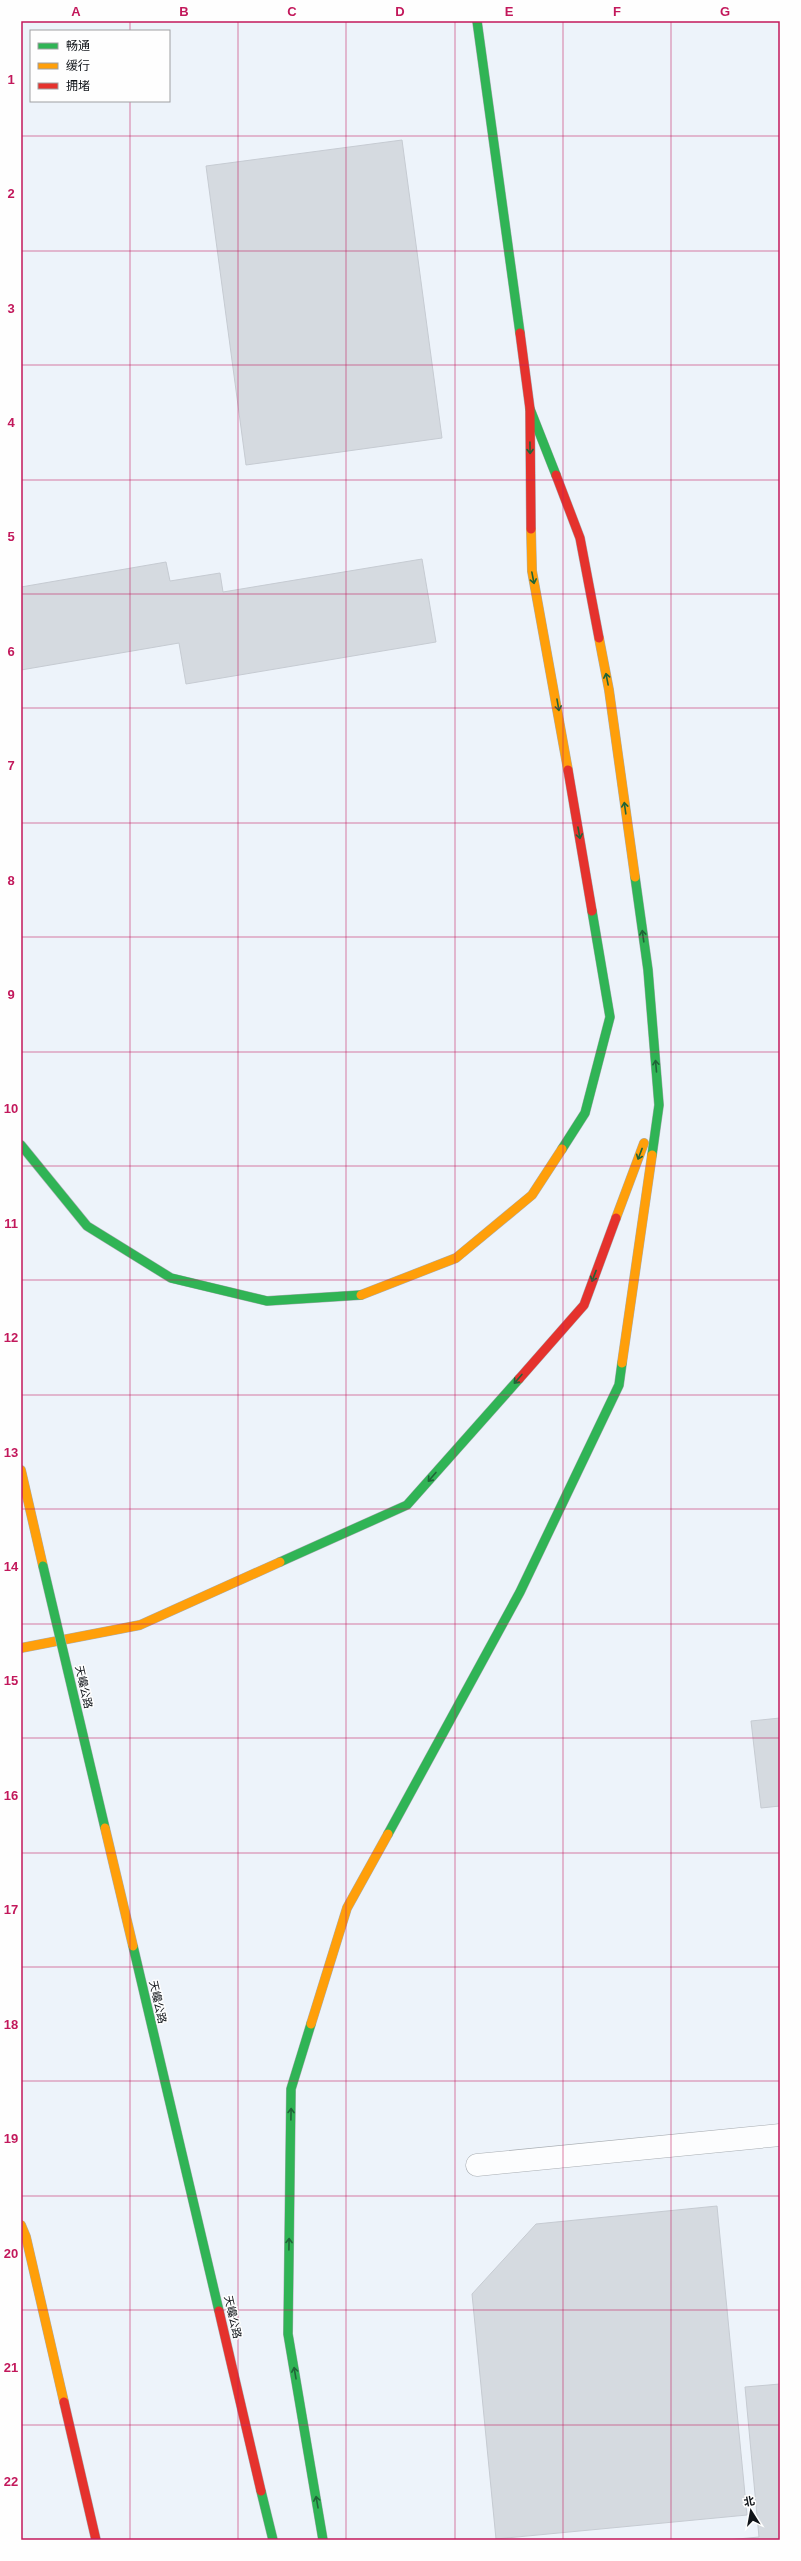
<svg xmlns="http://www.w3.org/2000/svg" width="801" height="2561" viewBox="0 0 801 2561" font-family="Helvetica,'Noto Sans SC',sans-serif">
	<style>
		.building { fill: #d5dae0; stroke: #c6cbd2 }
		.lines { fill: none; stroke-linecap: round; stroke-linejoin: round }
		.street-casing { stroke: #a8adb2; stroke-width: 23 }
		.fast-casing { stroke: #a8adb2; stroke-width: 10 }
		.slow-casing { stroke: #a8adb2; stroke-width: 10 }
		.jam-casing { stroke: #a8adb2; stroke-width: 10 }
		.street { stroke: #fcfdfe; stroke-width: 22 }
		.fast { stroke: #30b455; stroke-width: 9 }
		.slow { stroke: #ff9f0a; stroke-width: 9 }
		.jam { stroke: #e5322d; stroke-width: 9 }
		.fast-bridge-casing { stroke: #a8adb2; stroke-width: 10; stroke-linecap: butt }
		.slow-bridge-casing { stroke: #a8adb2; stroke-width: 10; stroke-linecap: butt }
		.jam-bridge-casing { stroke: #a8adb2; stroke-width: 10; stroke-linecap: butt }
		.fast-bridge { stroke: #30b455; stroke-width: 9 }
		.slow-bridge { stroke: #ff9f0a; stroke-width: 9 }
		.jam-bridge { stroke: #e5322d; stroke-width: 9 }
		.oneway { stroke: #206437 }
		.grid { fill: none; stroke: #c2185b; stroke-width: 1; stroke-opacity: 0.55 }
		.labels { text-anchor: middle; stroke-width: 3; stroke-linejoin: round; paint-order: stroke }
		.street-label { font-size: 11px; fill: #101419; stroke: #fefefe }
		.neatline { fill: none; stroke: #c2185b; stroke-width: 1.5 }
		.grid-label { font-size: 13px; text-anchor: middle; font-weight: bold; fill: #c2185b }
	</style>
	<rect width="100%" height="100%" fill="#edf3fa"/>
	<!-- building -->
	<path class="building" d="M402,140L442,438L246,465L206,166Z
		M422,559L436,642L186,684L179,643L21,670V587L166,562L170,581L220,573L223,592Z
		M780,1718V1806L761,1808L751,1721Z
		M717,2206L747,2515L496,2539L472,2294L536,2224Z
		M780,2384V2540H727L759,2537L745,2387Z"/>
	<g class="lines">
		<!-- street casing -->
		<g class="street-casing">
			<path id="street" d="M477,2165L780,2135"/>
		</g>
		<!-- fast casing -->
		<g class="fast-casing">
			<path id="fast" d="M477,21L520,333
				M530,409L556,475
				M635,877L648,970L659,1105L652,1155
				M21,1145L87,1226L171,1278L267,1301L361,1295
				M562,1149L585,1113L610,1017L592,911
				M280,1562L407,1505L519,1379
				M388,1834L520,1592L619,1385L622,1363
				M311,2024L291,2089L288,2334L323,2540"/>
		</g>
		<!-- slow casing -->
		<g class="slow-casing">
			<path id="slow" d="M531,529L532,571L568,770
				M599,638L609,690L635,877
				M616,1218L644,1143
				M361,1295L456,1258L532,1195L562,1149
				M622,1363L652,1155
				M21,1470L43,1566
				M21,1648L140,1625L280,1562
				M311,2024L347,1908L388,1834
				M21,2225L26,2237L64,2402"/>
		</g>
		<!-- jam casing -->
		<g class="jam-casing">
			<path id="jam" d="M520,333L530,409L531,529
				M556,475L580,538L599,638
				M568,770L592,911
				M519,1379L584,1305L616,1218
				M64,2402L96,2540"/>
		</g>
		<!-- street -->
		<use href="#street" class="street"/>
		<!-- fast -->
		<use href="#fast" class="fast"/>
		<!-- slow -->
		<use href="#slow" class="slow"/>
		<!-- jam -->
		<use href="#jam" class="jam"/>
		<!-- fast-bridge casing -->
		<g class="fast-bridge-casing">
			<path id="fast-bridge" d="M43,1566L105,1828
				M133,1946L219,2311
				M261,2491L273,2540"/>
		</g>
		<!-- slow-bridge casing -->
		<g class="slow-bridge-casing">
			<path id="slow-bridge" d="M105,1828L133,1946"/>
		</g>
		<!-- jam-bridge casing -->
		<g class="jam-bridge-casing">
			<path id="jam-bridge" d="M219,2311L261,2491"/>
		</g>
		<!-- fast-bridge -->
		<use href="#fast-bridge" class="fast-bridge"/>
		<!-- slow-bridge -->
		<use href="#slow-bridge" class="slow-bridge"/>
		<!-- jam-bridge -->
		<use href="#jam-bridge" class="jam-bridge"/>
	</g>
	<!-- one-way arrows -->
	<defs><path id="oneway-shaft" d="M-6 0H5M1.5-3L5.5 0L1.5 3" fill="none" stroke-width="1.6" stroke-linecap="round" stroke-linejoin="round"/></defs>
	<g class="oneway">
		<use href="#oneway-shaft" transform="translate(530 448) rotate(89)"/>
		<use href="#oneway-shaft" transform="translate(533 578) rotate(79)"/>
		<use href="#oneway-shaft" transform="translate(607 679) rotate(-101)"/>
		<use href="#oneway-shaft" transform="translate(558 705) rotate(80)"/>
		<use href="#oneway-shaft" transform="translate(625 808) rotate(-98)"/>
		<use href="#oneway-shaft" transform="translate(579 833) rotate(80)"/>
		<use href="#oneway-shaft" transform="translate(643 936) rotate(-98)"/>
		<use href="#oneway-shaft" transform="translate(656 1066) rotate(-95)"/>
		<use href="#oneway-shaft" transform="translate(640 1154) rotate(111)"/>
		<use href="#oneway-shaft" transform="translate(594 1276) rotate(111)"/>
		<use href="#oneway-shaft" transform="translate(518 1379) rotate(131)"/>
		<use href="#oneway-shaft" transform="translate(432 1477) rotate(131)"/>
		<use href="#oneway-shaft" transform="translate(291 2114) rotate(-89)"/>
		<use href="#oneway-shaft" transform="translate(289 2244) rotate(-89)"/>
		<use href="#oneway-shaft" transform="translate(295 2373) rotate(-100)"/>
		<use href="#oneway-shaft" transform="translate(317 2502) rotate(-100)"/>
	</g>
	<!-- grid -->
	<path class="grid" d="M130,21V31M238,21V2540M346,21V2540M455,21V2540M563,21V2540M671,21V2540M130,101V2540M21,136H780M21,251H780M21,365H780M21,480H780M21,594H780M21,708H780M21,823H780M21,937H780M21,1052H780M21,1166H780M21,1280H780M21,1395H780M21,1509H780M21,1624H780M21,1738H780M21,1853H780M21,1967H780M21,2081H780M21,2196H780M21,2310H780M21,2425H780"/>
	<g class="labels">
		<!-- street labels -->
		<g class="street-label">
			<text transform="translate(84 1687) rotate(77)" y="4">天巉公路</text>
			<text transform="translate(158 2002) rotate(77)" y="4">天巉公路</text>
			<text transform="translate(233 2317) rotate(77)" y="4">天巉公路</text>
		</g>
	</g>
	<!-- border -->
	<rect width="801" height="2561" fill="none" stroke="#fefefe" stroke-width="44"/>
	<!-- legend -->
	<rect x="30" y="30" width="140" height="72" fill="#fefefe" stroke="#9fa0a2"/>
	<rect x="38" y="43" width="20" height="6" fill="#30b455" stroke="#9fa0a2"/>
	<text x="66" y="50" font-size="12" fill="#101419">畅通</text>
	<rect x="38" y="63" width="20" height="6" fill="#ff9f0a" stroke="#9fa0a2"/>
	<text x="66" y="70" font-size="12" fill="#101419">缓行</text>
	<rect x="38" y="83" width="20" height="6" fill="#e5322d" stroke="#9fa0a2"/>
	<text x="66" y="90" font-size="12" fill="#101419">拥堵</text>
	<!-- north arrow -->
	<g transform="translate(751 2511) rotate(349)" stroke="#fefefe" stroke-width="3" paint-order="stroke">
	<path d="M0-3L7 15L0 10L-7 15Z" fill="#101419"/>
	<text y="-6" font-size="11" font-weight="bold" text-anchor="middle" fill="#101419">北</text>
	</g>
	<rect x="22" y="22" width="757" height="2517" class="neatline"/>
	<g class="grid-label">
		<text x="76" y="16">A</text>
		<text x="184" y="16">B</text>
		<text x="292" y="16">C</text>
		<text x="400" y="16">D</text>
		<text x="509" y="16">E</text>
		<text x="617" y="16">F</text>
		<text x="725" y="16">G</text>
		<text x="11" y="84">1</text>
		<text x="11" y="198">2</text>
		<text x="11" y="313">3</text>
		<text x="11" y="427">4</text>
		<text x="11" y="541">5</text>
		<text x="11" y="656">6</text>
		<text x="11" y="770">7</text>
		<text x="11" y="885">8</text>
		<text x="11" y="999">9</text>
		<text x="11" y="1113">10</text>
		<text x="11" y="1228">11</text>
		<text x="11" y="1342">12</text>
		<text x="11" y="1457">13</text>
		<text x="11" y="1571">14</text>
		<text x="11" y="1685">15</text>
		<text x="11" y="1800">16</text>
		<text x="11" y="1914">17</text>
		<text x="11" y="2029">18</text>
		<text x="11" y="2143">19</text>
		<text x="11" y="2258">20</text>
		<text x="11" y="2372">21</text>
		<text x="11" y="2486">22</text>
	</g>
</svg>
